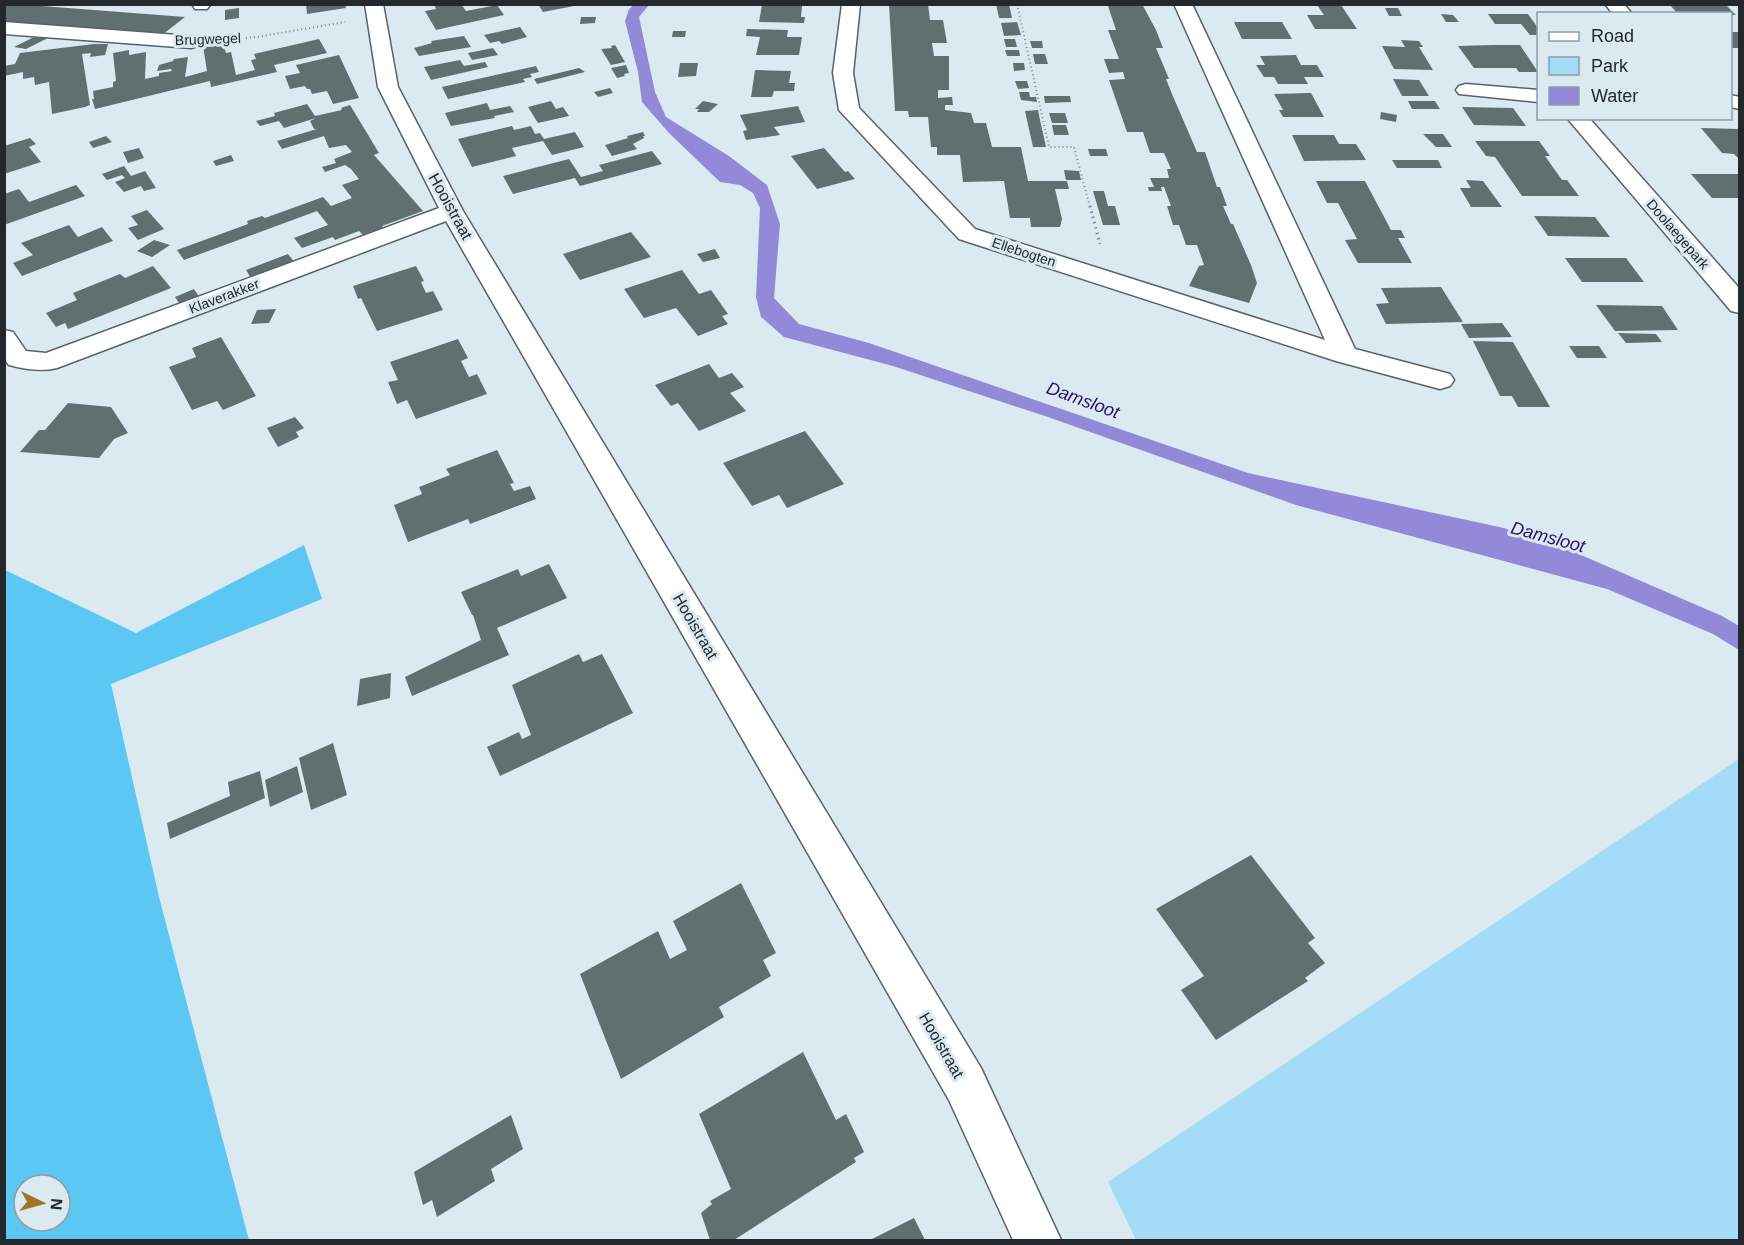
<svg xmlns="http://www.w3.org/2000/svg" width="1744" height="1245" viewBox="0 0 1744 1245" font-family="Helvetica,sans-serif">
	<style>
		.green { fill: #a4dcf7 }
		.forest { fill: #5dc7f3; fill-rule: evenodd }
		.water { fill: #9289d8 }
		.building { fill: #607070 }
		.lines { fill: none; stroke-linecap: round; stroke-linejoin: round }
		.minor-casing { stroke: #57636a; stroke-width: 3 }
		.path-far1 { stroke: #7e898e; stroke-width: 2; stroke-dasharray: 1 3; stroke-linecap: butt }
		.path { stroke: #7e898e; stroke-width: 3; stroke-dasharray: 1.5 4; stroke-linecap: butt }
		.minor { fill: #fff; fill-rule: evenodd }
		.labels { text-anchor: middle; stroke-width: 6; stroke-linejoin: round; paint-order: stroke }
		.far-street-label { font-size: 14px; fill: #22282b; stroke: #dbeaf1 }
		.street-label { font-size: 16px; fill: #22282b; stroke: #dbeaf1 }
		.water-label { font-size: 18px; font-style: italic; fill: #2d0f6d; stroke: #dbeaf1 }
	</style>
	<rect width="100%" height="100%" fill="#dbeaf1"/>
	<!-- green -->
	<path class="green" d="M1739,759V1240H1136L1108,1182Z"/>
	<!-- forest -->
	<path class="forest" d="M304,545L322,599L111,684L159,897L249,1240H5V570L136,633ZM24,1185H60V1221H24Z"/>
	<!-- water -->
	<path class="water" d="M635,4L649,5L639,17L655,92L666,117L729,156L767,185L780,224L774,298L799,324L869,343L1248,473L1504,528L1574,552L1722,616L1739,626V650L1713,634L1607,589L1296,505L1048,417L893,366L784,337L761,317L756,297L760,208L753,193L740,185L720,182L669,133L642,102L638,72L625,21L629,9Z"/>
	<!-- building -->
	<path class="building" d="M4,4H16L185,17L162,35L4,23Z
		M306,4H345L346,8L307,14Z
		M434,4H461L466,11L497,5L504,15L436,30L425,11L436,9Z
		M538,4H574V6L543,12Z
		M889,4H928L930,20H943L947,43H932L934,56H949V90H938V98L952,97L953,105H945V110L971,113L974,123H986L992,147H1021L1028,181H1067L1069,189H1055L1062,219L1060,227H1031L1030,218H1010L1004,181L963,182L960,155H937V147H931L928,117H909L908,111H895Z
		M996,4H1009L1012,18H999Z
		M1111,4H1142L1156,30L1163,48H1156L1169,79H1166L1172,94L1197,152H1205L1217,187H1220L1227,206H1223L1231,224H1233L1251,265L1257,283L1249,303L1189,286L1199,266L1204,265L1197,245H1186L1179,225H1173L1167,206H1171L1164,187H1161L1162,191H1149L1148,187H1154L1150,178H1169L1167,169H1171L1164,153H1150L1143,132H1127L1109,80L1125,79L1123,72L1109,73L1104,59H1119L1108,30H1116L1108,6Z
		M1669,4H1725L1736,15L1678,14Z
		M762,5L802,6L801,17H805L804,23L759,22Z
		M1317,5H1341L1357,29H1315L1307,15H1324Z
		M239,8V18L225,20V10Z
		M1385,8H1398L1402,16H1389Z
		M1441,14L1453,15L1459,22H1446Z
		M1488,14H1528L1538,28V35H1530L1521,24H1495Z
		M581,17H596L595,23L580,24Z
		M1017,22L1021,35L1004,36L1001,23Z
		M1234,22H1282L1292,39H1242Z
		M520,27L527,37L502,44L499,41L490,43L484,35Z
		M747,29L788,30L787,37H802L799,55H756L760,37L746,36Z
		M673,31H686L685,37H672Z
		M1731,32H1740V48H1731Z
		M38,35L48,38L26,49L14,47Z
		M464,36L471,47L419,56L414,48L432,43L431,41Z
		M319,39L327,53L274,65L277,72L211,87L210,81L95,109L92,99H94L93,91L113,87V82L116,81L113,53L129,50V55L146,52L145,79L159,76V73L172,71L171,69L157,71L159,65L173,61L174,59L188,57L185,77L207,71L203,46L223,43L226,53L231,52L236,75L255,70L251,60L256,59L254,54Z
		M1004,39H1015L1017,47H1006Z
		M1401,40L1419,41L1423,47H1419L1433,70L1394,69L1382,46L1405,47Z
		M1030,41H1042L1043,48H1032Z
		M94,44H108L105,55L90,57L91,53L82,54L90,105L85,107L52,114L49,82L35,85L34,77L23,79V72L4,76V66L15,64L20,53Z
		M615,45L625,62L611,65L601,49L612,48L611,46Z
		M1493,45H1520L1538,72H1519L1516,68H1474L1458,46Z
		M493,48L498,55L472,60L468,53Z
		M1005,50H1019L1020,56H1007Z
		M1033,54H1045L1048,64H1035Z
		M339,55L359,98L333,104L327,91L312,94L310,89H307L305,86L290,89L285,76L300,73L296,65Z
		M1296,55L1301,65H1317L1324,77H1304L1308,84H1278L1274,77H1264L1256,65H1265L1260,56Z
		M460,60L464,66L485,62L488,67L431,80L424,67Z
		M680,63H698L696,76L678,77Z
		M1013,63H1024L1025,70L1014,71Z
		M626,65L629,73L624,74L625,76L617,78L611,68Z
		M536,66L539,72L530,74L532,77L523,79L525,82L448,99L442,87Z
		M579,68L585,72L537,84L534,79Z
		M755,70L791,71L789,83H795L794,91H774L772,97H751Z
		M1393,79L1419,80L1429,96H1402Z
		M1015,81H1027L1029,88L1018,89Z
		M610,88L613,93L598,97L594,92Z
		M1019,92H1029L1030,97H1036L1037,102L1021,100Z
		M1311,93L1324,117H1283L1279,110H1283L1274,94Z
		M1044,96H1070L1071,102L1045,103Z
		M551,101L556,109L563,107L569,116L538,123L528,107Z
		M703,101L718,104L709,112H697L699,109H695Z
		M1408,101H1435L1440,109H1412Z
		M487,103L490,110L510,106L514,112L494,116L495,118L451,126L445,113Z
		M307,104L315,116L342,110L341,108L350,105L379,153L374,155L423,211L382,226L385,230L365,237L359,231L335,240L333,237L302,248L294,238L328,225L317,211L184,260L177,250L248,224L247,221L262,216L265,218L323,197L331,206L352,198L342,185L359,179L351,169L345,165L325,172L322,167L336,163L334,159L352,152L346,145L329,148L324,136L282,149L277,141L317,129H314L310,121L316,118L284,128L279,121L260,126L256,121L275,116L274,113Z
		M798,106L805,122L774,127L780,135L746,140L743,131L747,130L740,115Z
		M1462,107L1513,108L1526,126L1474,125Z
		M1038,110L1040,120L1046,147H1033L1025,111Z
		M1381,112L1397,115L1396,122L1380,119Z
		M1049,113H1065L1068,123H1052Z
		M1052,125H1066L1069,135H1054Z
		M512,126L514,130L531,126L535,134L540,133L544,139L575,132L584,147L552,155L543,141L512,148L516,156L472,167L458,139Z
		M1701,128L1740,129V160L1734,154L1722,153Z
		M643,132L645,136H643L644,138L633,144L637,149L612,156L605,145L628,138L627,136Z
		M1423,134H1443L1452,147H1436Z
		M1292,135H1334L1339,144H1356L1366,160L1304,161Z
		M106,136L112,142L93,148L89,142Z
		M30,138L36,144L29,147L41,162L4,174V146Z
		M1475,141H1539L1550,156H1545L1562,180H1567L1579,196H1522L1495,157L1486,156Z
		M139,148L144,158L128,163L123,152Z
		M824,148L845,172L848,171L855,179L817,189L791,156Z
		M1088,149H1106L1108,156H1090Z
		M652,151L662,164L580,186L575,178L513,194L503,176L569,159L581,177L603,171L599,165Z
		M231,155L234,161L216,166L213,161Z
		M1392,160H1438L1442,168H1397Z
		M124,166L131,176L145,171L156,188L144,191L141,186L124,192L115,182L125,178L122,175L107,180L102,174Z
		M1064,170L1079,171L1081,180H1066Z
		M1691,174H1740V198H1712Z
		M1466,180L1483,181L1502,207H1471L1460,188H1471Z
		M1316,181H1365L1391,230H1401L1405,238H1398L1412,263H1358L1345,240L1357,239L1338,203H1327Z
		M76,185L85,196L4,225V194L19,189L29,202Z
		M1093,191H1104L1108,206H1115L1120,225H1103Z
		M147,210L164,229L138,240L128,228L138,225L131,216Z
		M1534,216L1595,217L1610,237L1548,236Z
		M69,225L78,237L102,227L113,241L22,276L13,263L33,255L21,243Z
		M631,232L651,257L580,280L563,254Z
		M154,240L170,245L152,257L137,251Z
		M715,249L720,258L703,262L697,254Z
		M288,254L296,264L252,280L246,270Z
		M1565,258H1626L1644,282H1582Z
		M153,266L171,288L68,329L65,323L56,327L46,313L77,300L73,293L120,274L125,278Z
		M416,266L424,281L421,282L426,293L433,291L443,310L377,331L361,298L358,299L353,286Z
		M682,270L699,294L711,290L728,314L722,316L728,324L698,336L676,308L644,318L624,289Z
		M1441,287L1463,322L1386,324L1376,304L1389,303L1381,288Z
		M194,289L200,298L181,306L175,297Z
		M1596,305L1662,306L1678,330L1615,331Z
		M276,309L269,323L251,324L257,310Z
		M1502,323L1512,337L1469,338L1461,324Z
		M1618,333L1656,334L1662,342L1626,343Z
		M221,337L256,396L223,410L217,401L192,410L169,367L196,357L192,348Z
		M458,339L468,358L461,361L469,377L477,374L487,394L416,419L407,400L397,404L388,382L398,380L390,362Z
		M1473,341L1513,342L1550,407H1518L1512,396H1500Z
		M1569,346H1599L1607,358H1577Z
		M709,364L719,378L732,373L744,387L730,393L746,411L699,431L678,403L671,406L655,385Z
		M68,403L111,407L128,433L114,439L99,458L20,452L39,430H45Z
		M295,417L304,428L296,432L299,437L278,447L267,428Z
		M805,431L844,484L787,508L779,495L752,506L723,463Z
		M497,450L514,483L510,484L514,491L530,486L536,499L470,524L468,519L408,542L394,505L422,494L419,487L450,475L446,469Z
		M549,564L567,598L497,628L509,655L412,696L405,677L481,640L473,615H472L461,592L518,569L521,576Z
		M579,654L583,662L602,654L633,713L500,776L487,747L519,732L522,739L531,735L512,685Z
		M391,673L390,698L357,706L360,679Z
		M333,743L347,795L311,810L299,758Z
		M297,766L303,792L270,807L265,780Z
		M260,771L265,798L170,839L167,823L230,796L228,782Z
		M1251,855L1315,938L1308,943L1325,963L1305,978L1308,981L1216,1040L1181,990L1204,976L1156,909Z
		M741,883L776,953L763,960L771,976L719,1007L724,1017L621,1079L580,974L658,931L670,959L687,950L673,921Z
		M803,1052L836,1120L846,1114L864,1152L854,1158L856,1162L734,1240H710L701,1213L712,1204L710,1201L731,1189L699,1114Z
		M511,1115L523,1149L491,1169L495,1181L437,1217L432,1200L423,1205L414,1172Z
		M914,1218L925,1240H870Z"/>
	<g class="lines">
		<!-- minor casing -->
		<g class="minor-casing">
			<path id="minor" d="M192,4H210V5L207,9H195Z
				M365,4H383L398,87L463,211L981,1068L1061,1240H1013L949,1100L446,221L57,368C42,372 24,369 9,365L4,359V330L13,332L26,351L46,353L439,208L378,87Z
				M842,4H860L853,73L859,108L975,229L1325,340L1174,4H1192L1355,349L1450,374L1454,380L1450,386L1440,389L1336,361L959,239L839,110L833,73Z
				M1605,4H1624L1632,14H1613Z
				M4,22L191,36L198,38L200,42L198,46L191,48L4,34Z
				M1466,84L1538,90V102L1459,94L1456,90L1459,86Z
				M1730,95L1740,97V109L1730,107Z
				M1567,118H1589L1740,289V313L1731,311Z"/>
		</g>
		<!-- path-far1 -->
		<path class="path-far1" d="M1017,4L1049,147H1074L1090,207
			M222,40L257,37L345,22"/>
		<!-- path -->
		<path class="path" d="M1090,206L1100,244"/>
		<!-- minor -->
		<use href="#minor" class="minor"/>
	</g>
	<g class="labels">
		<!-- far-street labels -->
		<g class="far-street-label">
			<text transform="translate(208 39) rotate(-2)" y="5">Brugwegel</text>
			<text transform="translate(1678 234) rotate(49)" y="5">Doolaegepark</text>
			<text transform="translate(1024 252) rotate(18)" y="5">Ellebogten</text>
			<text transform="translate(224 296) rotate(-21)" y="5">Klaverakker</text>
		</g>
		<!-- street labels -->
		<g class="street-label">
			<text transform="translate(451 206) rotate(61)" y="6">Hooistraat</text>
			<text transform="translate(696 626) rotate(60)" y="6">Hooistraat</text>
			<text transform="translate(942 1045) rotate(60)" y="6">Hooistraat</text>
		</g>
		<!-- water labels -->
		<g class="water-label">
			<text transform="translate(1083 400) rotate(20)" y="6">Damsloot</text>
			<text transform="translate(1548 537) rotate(15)" y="6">Damsloot</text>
		</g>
	</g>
	<!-- border -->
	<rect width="1744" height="1245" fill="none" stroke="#22282b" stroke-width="12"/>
	<!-- legend -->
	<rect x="1537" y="12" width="195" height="108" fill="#dbeaf1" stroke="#919ca2" stroke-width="1.5"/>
	<rect x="1549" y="32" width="30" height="9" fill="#ffffff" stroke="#919ca2" stroke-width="1.5"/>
	<text x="1591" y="42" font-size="18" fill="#22282b">Road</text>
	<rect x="1549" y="57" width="30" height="18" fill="#a4dcf7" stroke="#919ca2" stroke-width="1.5"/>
	<text x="1591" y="72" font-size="18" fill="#22282b">Park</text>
	<rect x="1549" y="87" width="30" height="18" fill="#9289d8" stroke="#919ca2" stroke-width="1.5"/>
	<text x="1591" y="102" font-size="18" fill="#22282b">Water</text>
	<!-- north arrow -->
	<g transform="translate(42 1203) rotate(95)"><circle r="28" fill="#dbeaf1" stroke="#919ca2" stroke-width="1.5"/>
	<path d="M0-4.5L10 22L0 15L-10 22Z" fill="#a07425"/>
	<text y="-9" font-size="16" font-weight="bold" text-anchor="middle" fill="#22282b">N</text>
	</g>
</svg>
